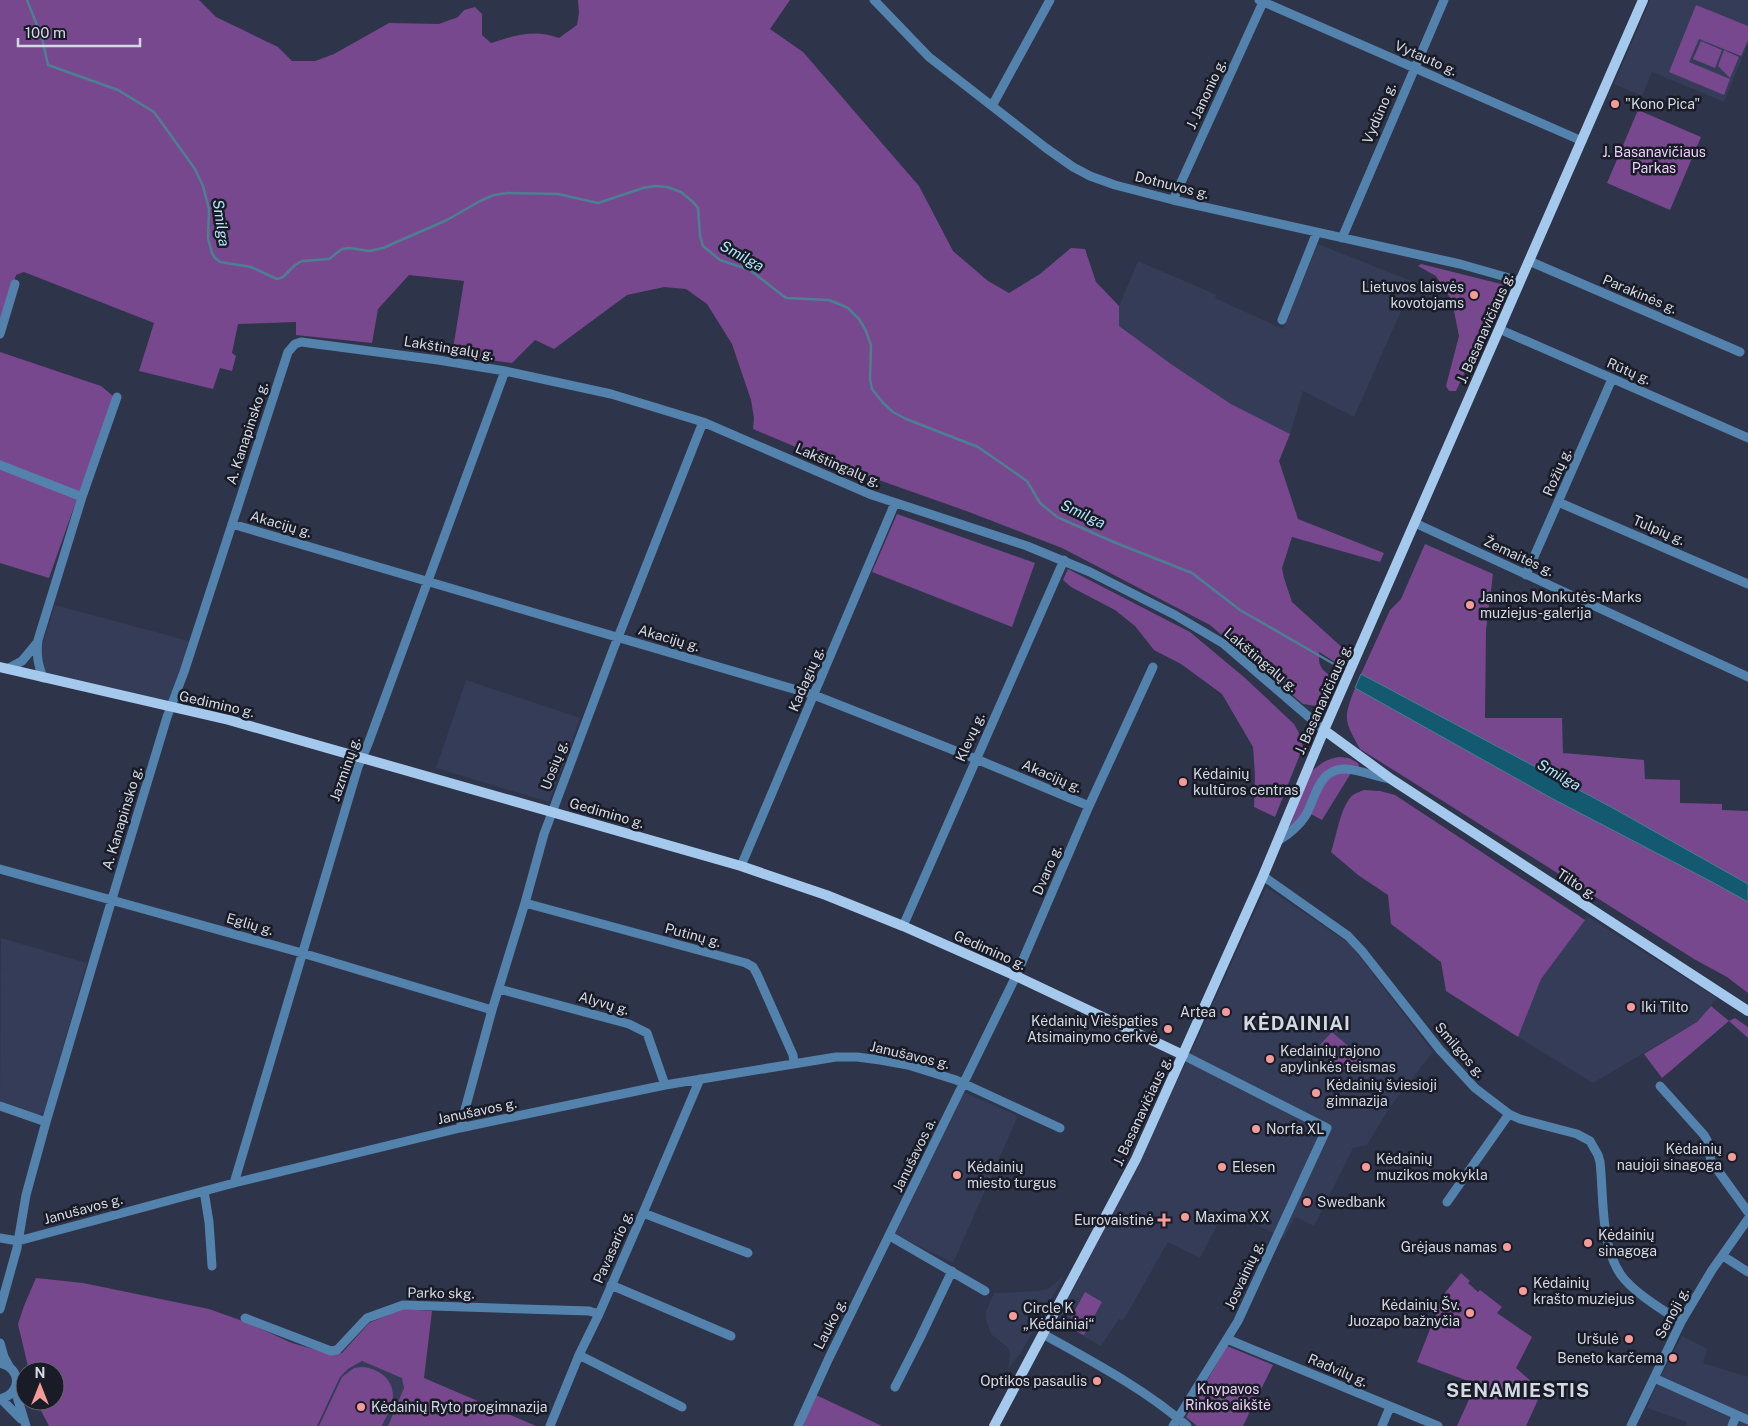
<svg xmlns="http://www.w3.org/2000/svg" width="1748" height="1426" viewBox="0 0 1748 1426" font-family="'Public Sans',sans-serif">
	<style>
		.built { fill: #343c57 }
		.green { fill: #78488e }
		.water { fill: #135970; stroke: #4d7f93 }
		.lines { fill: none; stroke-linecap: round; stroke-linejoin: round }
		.stream { stroke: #4d7f93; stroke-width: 2.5 }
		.minor { stroke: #5382ad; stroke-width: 9 }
		.major { stroke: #a5c9ec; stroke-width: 10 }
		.poi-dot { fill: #f59b99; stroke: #191c26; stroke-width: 2 }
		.labels { text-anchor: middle; stroke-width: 5; stroke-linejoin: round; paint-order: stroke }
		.street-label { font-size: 14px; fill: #d3d8e5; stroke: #191c26 }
		.poi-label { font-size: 14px; fill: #d3d8e5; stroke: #191c26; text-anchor: start }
		.park-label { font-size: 14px; fill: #eacff8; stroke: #191c26 }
		.water-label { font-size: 15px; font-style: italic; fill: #afe4fa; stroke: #191c26 }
		.district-label { font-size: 19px; font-weight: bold; letter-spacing: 1px; fill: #d3d8e5; stroke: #191c26 }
	</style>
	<rect width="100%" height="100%" fill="#2e3449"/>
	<!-- built -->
	<path class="built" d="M1650,0H1748V44L1724,102L1652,72L1642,96L1614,84Z
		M1318,244L1414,282L1354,417L1303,391L1290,434L1231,404L1171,364L1118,326L1119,306L1138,261L1217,295L1215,298L1283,329Z
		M55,605L189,641L171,702L34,670Z
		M466,680L580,718L549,802L436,768Z
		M1266,887L1350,944L1433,1052L1390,1107L1367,1145L1353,1148L1314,1226L1295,1217L1284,1238L1225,1210L1200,1258L1168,1242L1123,1321L1119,1319L1101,1346L1057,1321L1143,1153L1191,1052Z
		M1587,916L1717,998L1697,1022L1593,1083L1518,1037L1541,979Z
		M1,938L87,963L44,1112L38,1115L0,1101Z
		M964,1092L1018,1116L953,1263L895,1234Z
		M1064,1276L1022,1351L1008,1369L1010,1355L1008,1348L991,1334L986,1320V1311L994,1293L1037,1291L1048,1289Z
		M1682,1336L1708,1349L1703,1363L1748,1377V1426H1686L1687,1422L1647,1408L1655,1387Z
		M362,1361L402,1377L404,1388L388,1426H317L340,1377L348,1369Z"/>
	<!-- green -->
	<path class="green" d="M0,0H199L216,17L278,47L292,61H315L334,54L389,23L439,24L458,17L464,10L475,7L482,14V35L491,43C516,35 534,29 559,38L577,25L579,13L578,0H790L770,29L803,52L919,186L953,251L988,281L1009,293L1040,274L1071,248L1085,249L1096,282L1119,306V326L1171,364L1231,404L1290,434L1279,461L1298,519L1384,553L1380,562L1292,537L1282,568L1284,578L1292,602L1346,651L1340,665L1319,652C1318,668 1322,670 1334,678L1323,702L1316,706L1303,704L1210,625L1062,548L969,512L845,468L753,429L754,418L751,400L732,344L707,304L686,289L664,287L627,295L554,349L535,340L512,363L452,355L464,281L409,275L378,309L372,343L296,335V322L238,324L232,353L236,356L232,371L220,368L213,389L139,371L154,323L24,272L16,275L0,324Z
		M1696,5L1748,26V40L1741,56L1699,39L1689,62L1730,79L1724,95L1669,72Z
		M1701,41L1722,50L1715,68L1693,59Z
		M1724,50L1739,57L1730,78L1718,66Z
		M1638,110L1701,137L1670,210L1607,183Z
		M1421,264L1505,285L1456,391H1449L1446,386L1459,336L1452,301L1436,276L1418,266Z
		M0,352L101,386L113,396L49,578L0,563Z
		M897,514L1035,563L1012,627L872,572Z
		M1425,544L1493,574L1486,630L1485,718H1562L1563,753L1644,760L1645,779L1680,780V803L1722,804V810L1748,811V884L1611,807L1361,674L1390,610L1401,599Z
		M1068,569L1190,632L1245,678L1294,724L1300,735L1303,747L1275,817L1254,807L1255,775L1253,747L1222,694L1181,664L1154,650L1135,626L1115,610L1071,587L1063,580Z
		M1355,688L1553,799L1714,883L1748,902V993L1727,977L1694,959L1360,749C1344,720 1343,719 1355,688Z
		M1339,757L1349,758L1358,763L1359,767L1351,773L1322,820L1309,813L1288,830L1312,771C1321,763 1327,759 1339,757Z
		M1364,790L1380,791L1395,795L1585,920L1541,979L1518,1037L1446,991L1441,962L1391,924L1388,895L1358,875L1331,852C1336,838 1341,804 1353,795C1356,793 1361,791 1364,790Z
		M1711,1006L1729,1021L1735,1018L1748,1027V1038L1729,1021L1662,1078L1644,1054L1697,1022Z
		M1332,1032L1361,1057L1347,1072L1318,1047Z
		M1461,1273L1470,1281L1468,1283L1478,1292L1480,1290L1502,1307L1497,1313L1532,1337L1516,1368L1542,1391L1526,1426H1457L1476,1384L1417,1362L1444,1294Z
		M36,1278L83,1283L209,1309L248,1323L292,1343L334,1355L342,1353L369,1323L402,1309L432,1311L424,1378L536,1426H388L404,1388L402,1378L362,1361L348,1369L340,1377L317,1426H49L36,1401H55V1371H29L18,1324L24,1306Z
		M1085,1292L1102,1302L1084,1335L1070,1328L1069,1321Z
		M1227,1346L1273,1365L1243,1426H1197L1186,1417Z
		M363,1367C382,1369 397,1383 392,1403C390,1411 385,1419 382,1426H319L342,1377L354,1368Z
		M816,1395L882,1426H803Z"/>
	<!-- water -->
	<path class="water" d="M1361,674L1611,807L1748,884V902L1714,883L1553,799L1355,688Z"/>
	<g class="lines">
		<!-- stream -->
		<path class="stream" d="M27,0L42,38L48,65L118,90L154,112L195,169L203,186L209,209L208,238L212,253L215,258L220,262L251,267L277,279L283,277L295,265L302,261L329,259L342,249L349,248L369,251L383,248L447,220L480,201L494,195L508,193L558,194L598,203L643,188L655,186L667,187L681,192L693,202L698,208L700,236L703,246L720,260L750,270L786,298L829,300L848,308L859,319L866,331L871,345L870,379L872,389L884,404L893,412L906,419L978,447L1027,481L1040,503L1057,517L1116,543L1192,573L1240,610L1339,667"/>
		<!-- minor -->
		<path class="minor" d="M874,0L929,57L1046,148L1073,167L1090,176L1115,185L1173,200L1460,264L1520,281
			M1259,0L1582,141
			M992,106L1050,0
			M1173,200L1264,0
			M1342,238L1444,0
			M1529,261L1740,352
			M1282,320L1317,232
			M1499,329L1748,438
			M0,334L15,284
			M0,465L82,497
			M1558,502L1748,584
			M1415,523L1748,677
			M232,524L814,695L976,759L1089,806
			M1526,575L1612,379
			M7,669L22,661L37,643
			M43,678C38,664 36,655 38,640L82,497L117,397
			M1278,841C1289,834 1299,826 1306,815C1316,796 1319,768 1346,769C1361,770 1376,777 1391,779
			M741,866L895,503
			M0,869L302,953L492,1010
			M1263,876L1348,936L1362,951L1440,1050L1475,1088L1509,1114L1520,1119L1577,1134L1590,1141L1598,1155L1600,1162C1604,1197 1600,1245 1621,1275C1634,1293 1663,1310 1681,1322
			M525,903L746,963L753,967L757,974L793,1055L794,1063
			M903,926L1064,560
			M499,989L629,1024L647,1033L665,1085
			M1660,1086L1704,1135L1707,1140L1711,1161L1748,1212
			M0,1106L46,1122
			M460,1128L492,1010L525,903L544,834L613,650L703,422
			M234,1183L358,767L368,744L505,371
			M204,1191L209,1222L212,1266
			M1447,1202L1509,1114
			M643,1213L748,1253
			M890,1236L985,1291
			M0,1238L18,1241L234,1183L460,1128L665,1085L836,1057H857L880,1060L908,1065L956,1080L1060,1128
			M1723,1256L1748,1272
			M611,1285L731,1336
			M0,1309L17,1248L26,1195L46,1122L112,899L167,717L184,672L288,352L295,344L301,342L438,360L505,371L611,394L703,422L872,495L1027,546L1090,572L1175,615L1224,644L1324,730
			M245,1318L331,1351L337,1350L367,1318L403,1305L589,1311L599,1314
			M1043,1334C1093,1362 1145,1389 1187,1426
			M1227,1339L1438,1426
			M0,1343L4,1357L9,1366
			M579,1355L682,1407
			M0,1363C22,1368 22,1394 0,1399
			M1654,1378L1748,1420
			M895,1387L920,1338L952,1271
			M15,1390L26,1426
			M1,1399L21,1419
			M550,1426L579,1355L599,1314L643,1213L700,1079
			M798,1426L828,1360L1016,976L1089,806L1153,667
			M1173,1426L1238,1321L1327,1128L1183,1055
			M1382,1426L1390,1407
			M1631,1426L1681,1322L1712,1270L1748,1219
			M1732,1426L1736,1416"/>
		<!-- major -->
		<path class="major" d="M0,667L229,720L741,866L826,895L903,926L1016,976L1183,1055
			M1324,730L1391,779L1748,1011
			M994,1426L1136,1159L1263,876L1324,730L1643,0"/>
	</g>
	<!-- markers -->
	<g class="poi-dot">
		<circle cx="1615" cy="104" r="5"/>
		<circle cx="1474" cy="295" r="5"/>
		<circle cx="1470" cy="605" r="5"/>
		<circle cx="1183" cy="782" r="5"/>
		<circle cx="1631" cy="1007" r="5"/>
		<circle cx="1226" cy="1012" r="5"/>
		<circle cx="1168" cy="1029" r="5"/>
		<circle cx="1270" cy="1059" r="5"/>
		<circle cx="1316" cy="1093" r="5"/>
		<circle cx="1256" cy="1129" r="5"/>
		<circle cx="1732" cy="1157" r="5"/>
		<circle cx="1222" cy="1167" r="5"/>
		<circle cx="1366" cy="1167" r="5"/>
		<circle cx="957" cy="1175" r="5"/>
		<circle cx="1307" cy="1202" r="5"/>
		<circle cx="1185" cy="1217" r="5"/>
		<path d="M1161.5 1212.5h5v5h5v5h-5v5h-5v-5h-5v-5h5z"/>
		<circle cx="1588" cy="1243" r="5"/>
		<circle cx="1507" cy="1247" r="5"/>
		<circle cx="1523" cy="1291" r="5"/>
		<circle cx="1470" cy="1313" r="5"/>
		<circle cx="1013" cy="1316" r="5"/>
		<circle cx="1629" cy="1339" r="5"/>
		<circle cx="1673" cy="1358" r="5"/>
		<circle cx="1097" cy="1381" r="5"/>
		<circle cx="361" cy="1407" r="5"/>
	</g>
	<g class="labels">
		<!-- street labels -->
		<g class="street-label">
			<text transform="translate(1426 58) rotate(24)" y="5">Vytauto g.</text>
			<text transform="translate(1206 94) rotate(-65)" y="5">J. Janonio g.</text>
			<text transform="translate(1379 113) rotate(-67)" y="5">Vydūno g.</text>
			<text transform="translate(1172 185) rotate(14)" y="5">Dotnuvos g.</text>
			<text transform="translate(1640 294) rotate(23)" y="5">Parakinės g.</text>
			<text transform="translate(1485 328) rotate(-66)" y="5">J. Basanavičiaus g.</text>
			<text transform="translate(449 348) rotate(9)" y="5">Lakštingalų g.</text>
			<text transform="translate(1629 371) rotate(23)" y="5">Rūtų g.</text>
			<text transform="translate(247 433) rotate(-72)" y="5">A. Kanapinsko g.</text>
			<text transform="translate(838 465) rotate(23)" y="5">Lakštingalų g.</text>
			<text transform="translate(1557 472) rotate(-66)" y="5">Rožių g.</text>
			<text transform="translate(281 524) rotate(16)" y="5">Akacijų g.</text>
			<text transform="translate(1659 530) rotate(23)" y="5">Tulpių g.</text>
			<text transform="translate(1519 556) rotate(25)" y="5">Žemaitės g.</text>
			<text transform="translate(669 638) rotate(16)" y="5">Akacijų g.</text>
			<text transform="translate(1261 660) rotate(40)" y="5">Lakštingalų g.</text>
			<text transform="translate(806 679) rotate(-67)" y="5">Kadagių g.</text>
			<text transform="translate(1323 699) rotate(-66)" y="5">J. Basanavičiaus g.</text>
			<text transform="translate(217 704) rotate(13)" y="5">Gedimino g.</text>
			<text transform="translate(970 737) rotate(-66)" y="5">Klevų g.</text>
			<text transform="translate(554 765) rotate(-69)" y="5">Uosių g.</text>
			<text transform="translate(345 769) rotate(-71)" y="5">Jazminų g.</text>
			<text transform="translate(1052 776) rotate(23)" y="5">Akacijų g.</text>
			<text transform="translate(607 813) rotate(16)" y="5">Gedimino g.</text>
			<text transform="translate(122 818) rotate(-73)" y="5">A. Kanapinsko g.</text>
			<text transform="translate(1047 870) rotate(-67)" y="5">Dvaro g.</text>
			<text transform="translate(1577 884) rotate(33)" y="5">Tilto g.</text>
			<text transform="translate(250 924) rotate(16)" y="5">Eglių g.</text>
			<text transform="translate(693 935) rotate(15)" y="5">Putinų g.</text>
			<text transform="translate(990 950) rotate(24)" y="5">Gedimino g.</text>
			<text transform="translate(604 1003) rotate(16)" y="5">Alyvų g.</text>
			<text transform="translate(1460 1050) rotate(49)" y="5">Smilgos g.</text>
			<text transform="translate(910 1055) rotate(13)" y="5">Janušavos g.</text>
			<text transform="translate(477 1111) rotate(-12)" y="5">Janušavos g.</text>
			<text transform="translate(1142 1111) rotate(-65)" y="5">J. Basanavičiaus g.</text>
			<text transform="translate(914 1155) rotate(-64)" y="5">Janušavos a.</text>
			<text transform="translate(83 1209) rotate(-15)" y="5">Janušavos g.</text>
			<text transform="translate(613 1247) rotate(-66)" y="5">Pavasario g.</text>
			<text transform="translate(1244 1275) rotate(-65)" y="5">Josvainių g.</text>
			<text transform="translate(441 1293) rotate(1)" y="5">Parko skg.</text>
			<text transform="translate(1672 1313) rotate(-62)" y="5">Senoji g.</text>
			<text transform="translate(830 1324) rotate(-63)" y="5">Lauko g.</text>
			<text transform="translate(1338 1370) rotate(23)" y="5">Radvilų g.</text>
		</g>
		<!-- poi labels -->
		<g class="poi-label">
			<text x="1625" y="109">"Kono Pica"</text>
			<text x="1464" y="292" text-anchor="end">Lietuvos laisvės<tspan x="1464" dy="16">kovotojams</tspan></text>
			<text x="1480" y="602">Janinos Monkutės-Marks<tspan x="1480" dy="16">muziejus-galerija</tspan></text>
			<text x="1193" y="779">Kėdainių<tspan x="1193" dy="16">kultūros centras</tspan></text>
			<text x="1641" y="1012">Iki Tilto</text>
			<text x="1216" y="1017" text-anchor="end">Artea</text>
			<text x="1158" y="1026" text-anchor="end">Kėdainių Viešpaties<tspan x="1158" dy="16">Atsimainymo cerkvė</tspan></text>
			<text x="1280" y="1056">Kedainių rajono<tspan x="1280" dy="16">apylinkės teismas</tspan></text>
			<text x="1326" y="1090">Kėdainių šviesioji<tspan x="1326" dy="16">gimnazija</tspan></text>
			<text x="1266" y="1134">Norfa XL</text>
			<text x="1722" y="1154" text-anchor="end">Kėdainių<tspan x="1722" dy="16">naujoji sinagoga</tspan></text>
			<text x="1376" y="1164">Kėdainių<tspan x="1376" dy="16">muzikos mokykla</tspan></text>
			<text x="967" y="1172">Kėdainių<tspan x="967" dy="16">miesto turgus</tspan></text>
			<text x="1232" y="1172">Elesen</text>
			<text x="1317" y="1207">Swedbank</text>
			<text x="1195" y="1222">Maxima XX</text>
			<text x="1154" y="1225" text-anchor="end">Eurovaistinė</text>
			<text x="1598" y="1240">Kėdainių<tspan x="1598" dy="16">sinagoga</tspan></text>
			<text x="1497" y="1252" text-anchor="end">Grėjaus namas</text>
			<text x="1533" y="1288">Kėdainių<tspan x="1533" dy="16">krašto muziejus</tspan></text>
			<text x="1460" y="1310" text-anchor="end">Kėdainių Šv.<tspan x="1460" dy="16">Juozapo bažnyčia</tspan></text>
			<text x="1023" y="1313">Circle K<tspan x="1023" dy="16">„Kėdainiai“</tspan></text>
			<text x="1619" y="1344" text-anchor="end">Uršulė</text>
			<text x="1663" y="1363" text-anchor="end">Beneto karčema</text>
			<text x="1087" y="1386" text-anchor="end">Optikos pasaulis</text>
			<text x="371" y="1412">Kėdainių Ryto progimnazija</text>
		</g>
		<!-- park labels -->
		<g class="park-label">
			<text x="1654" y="157">J. Basanavičiaus<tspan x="1654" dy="16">Parkas</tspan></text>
			<text x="1228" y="1394">Knypavos<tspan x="1228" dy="16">Rinkos aikštė</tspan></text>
		</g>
		<!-- water labels -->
		<g class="water-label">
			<text transform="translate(221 223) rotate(82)" y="5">Smilga</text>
			<text transform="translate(742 256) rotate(29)" y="5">Smilga</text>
			<text transform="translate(1083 514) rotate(25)" y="5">Smilga</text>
			<text transform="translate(1559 775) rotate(30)" y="5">Smilga</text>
		</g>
		<!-- district labels -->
		<g class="district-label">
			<text x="1297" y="1030">KĖDAINIAI</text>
			<text x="1518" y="1397">SENAMIESTIS</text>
		</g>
	</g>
	<!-- north arrow -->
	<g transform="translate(40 1386)"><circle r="24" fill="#191c26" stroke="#636772"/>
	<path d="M0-4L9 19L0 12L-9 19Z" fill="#f59b99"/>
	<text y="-8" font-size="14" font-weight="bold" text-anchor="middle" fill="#d3d8e5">N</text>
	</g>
	<!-- scale -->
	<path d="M18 38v8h122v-8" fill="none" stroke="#d3d8e5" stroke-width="2.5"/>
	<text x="25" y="38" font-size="15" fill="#d3d8e5" stroke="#191c26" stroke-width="4" paint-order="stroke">100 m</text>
</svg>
